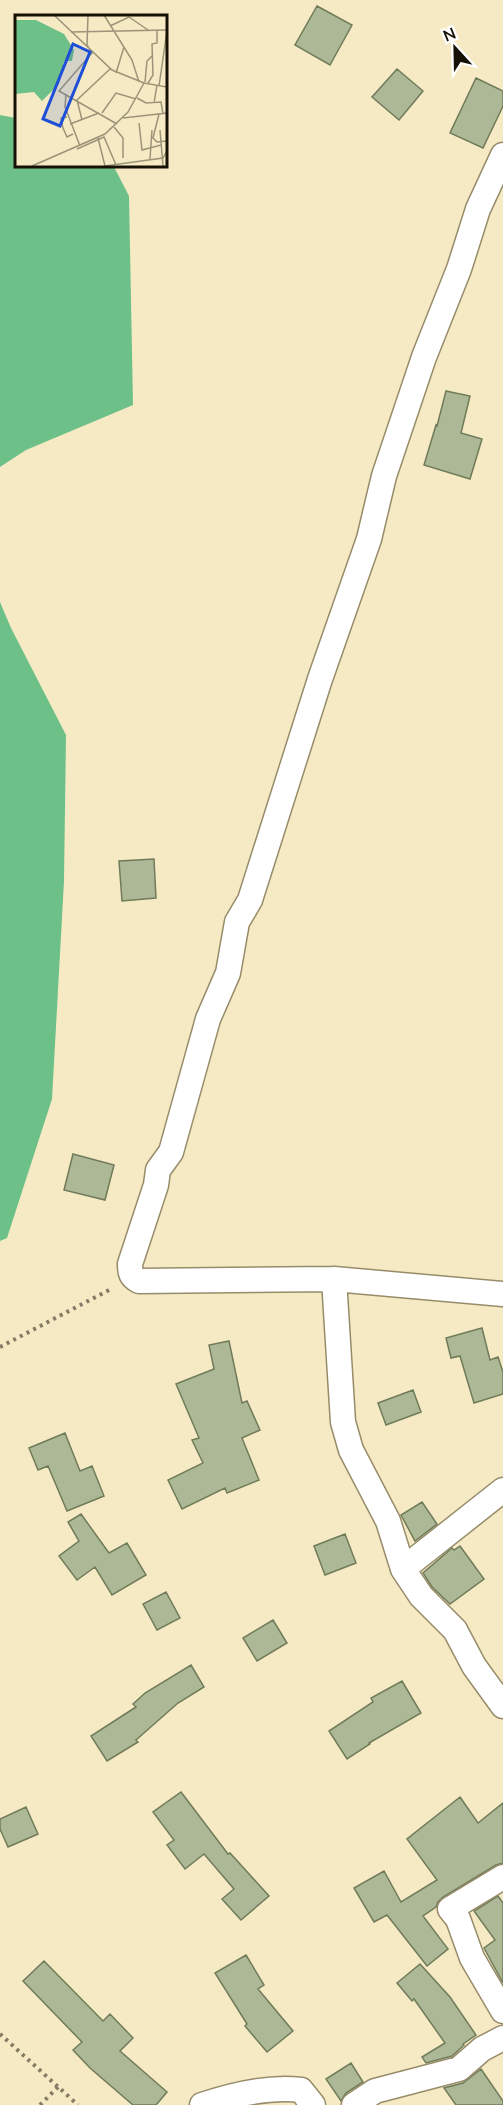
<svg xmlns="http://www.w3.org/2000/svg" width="503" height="2105" viewBox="0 0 503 2105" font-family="'Nunito Sans',sans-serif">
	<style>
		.water { fill: #6dc088 }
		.building { fill: #adb896; stroke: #707b5a; stroke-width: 1.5 }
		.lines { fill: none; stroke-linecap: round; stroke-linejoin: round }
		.minor-casing { stroke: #978c6a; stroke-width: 27 }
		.path { stroke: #847c64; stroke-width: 4; stroke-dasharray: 3 4.5; stroke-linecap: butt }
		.minor { stroke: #fff; stroke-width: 24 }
		.inset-road { fill: none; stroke: #9c9378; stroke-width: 1.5 }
		.view { fill: #1d4ed8; fill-opacity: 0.15; stroke: #1d4ed8; stroke-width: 3 }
		.inset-edge { fill: none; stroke: #151105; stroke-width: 3 }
	</style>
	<rect width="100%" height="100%" fill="#f6eac5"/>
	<!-- water -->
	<path class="water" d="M0,115L16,118V165H113L129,196L133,405L26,450L0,467Z
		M0,602L11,628L66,735L64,881L52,1099L7,1238L0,1241Z"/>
	<!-- building -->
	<path class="building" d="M317,6L352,25L330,65L295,45Z
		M397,69L423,91L399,120L372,97Z
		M476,78L503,91V106L483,148L450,133Z
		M446,391L470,396L461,433L482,439L470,479L424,465L436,425L437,426Z
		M154,859L156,898L122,901L119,861Z
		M73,1154L114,1165L105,1200L64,1190Z
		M482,1328L490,1360L498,1357L503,1372V1394L474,1403L460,1356L451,1358L446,1338Z
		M229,1341L242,1403L247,1401L260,1430L242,1438L259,1480L227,1493L225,1488L182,1509L168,1480L203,1463L192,1440L199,1438L176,1384L214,1369L209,1345Z
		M413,1390L421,1412L386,1425L378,1403Z
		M65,1433L80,1471L92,1466L104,1496L67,1511L48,1466L38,1470L29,1448Z
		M422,1502L437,1524L415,1541L401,1515Z
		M81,1514L109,1553L127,1543L146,1575L112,1595L95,1567L77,1580L59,1556L79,1541L68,1522Z
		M345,1534L356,1563L325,1575L314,1546Z
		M460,1546L484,1579L450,1604L432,1587L423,1573L452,1548L454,1550Z
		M166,1592L180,1618L157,1630L143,1604Z
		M273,1620L287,1643L257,1661L243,1638Z
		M191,1665L204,1687L178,1703L136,1740L138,1742L107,1761L91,1736L136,1707L133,1704L145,1693Z
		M402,1681L421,1713L369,1743L370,1744L347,1759L329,1731L373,1702L371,1698Z
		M181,1792L228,1854L230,1853L269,1896L241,1920L222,1899L234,1889L204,1854L185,1869L167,1845L174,1840L153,1812Z
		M460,1797L478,1823L503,1803V1863L496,1865L443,1897L438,1902L436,1907L423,1916L448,1949L427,1966L387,1915L374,1922L354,1888L384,1871L401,1902L437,1880L407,1839Z
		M26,1807L38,1834L8,1847L0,1829V1819Z
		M498,1896L503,1903V1983L484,1948L495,1940L474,1911Z
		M246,1955L264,1985L258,1989L293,2031L267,2052L245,2026L247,2024L215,1973Z
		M44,1961L103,2021L110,2014L133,2038L120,2051L167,2092L156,2105H133L90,2068L73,2050L82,2042L23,1981Z
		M420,1964L450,1997L476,2035L463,2044L464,2045L452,2056L426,2063L422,2057L445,2043L414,1999L412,2001L397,1983Z
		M351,2063L363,2082L346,2093L341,2101L326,2079Z
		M481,2069L503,2101V2105H456L444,2088L463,2083Z"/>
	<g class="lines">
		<!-- minor casing -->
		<g class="minor-casing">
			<path id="minor" d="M503,155L478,209L459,269L424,357L384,476L369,539L320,679L250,900L237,922L228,973L208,1019L171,1152L158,1170L156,1185L130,1264C130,1273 131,1277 139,1281L334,1279L503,1294
				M334,1279L343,1422L351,1450L388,1521L403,1569L421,1596L455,1630L474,1666L503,1706
				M403,1569L503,1490
				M503,1877L450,1909L458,1919L472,1958L503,2011
				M202,2105C232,2095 270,2086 301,2090L313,2105
				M354,2105L375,2091L459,2069L482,2049L503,2038"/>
		</g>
		<!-- path -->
		<path class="path" d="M0,1347L111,1289
			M0,2034L78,2105
			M40,2105L59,2086"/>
		<!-- minor -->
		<use href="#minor" class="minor"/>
	</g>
	<!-- overview -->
	<g transform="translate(15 15)">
		<rect width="152" height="152" fill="#f6eac5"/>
		<path d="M0,5H21L49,19L59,35L57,46H49L44,69L27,86L19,77L0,79Z" fill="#6dc088"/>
		<path class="inset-road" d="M39,0L97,55L129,68M73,0L72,30L77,38L44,76L102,109M89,0L117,45L124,67M95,11L114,2L133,15M56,17L152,15M101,58L109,32M130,67L132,46L137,41M133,68L138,60L137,29L142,28V16M144,71L152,16M51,79L50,92L65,131M122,83L131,88L146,87L148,99M139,88L142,70M87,98L101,78L121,84M144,99L138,123L142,127L152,126M52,102L46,103L48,113L52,122L58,119M108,103L152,98M67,105L62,85L95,54M124,108L127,135L146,130M55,109L84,98M99,112L108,123V143M145,115L148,151M83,123L90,151L148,143L152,136M62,134L89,122L101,150M135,144L137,115M17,151L90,119L113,97L129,68L152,72"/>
		<path class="view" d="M58,29L75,37L45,111L28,104Z"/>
		<rect width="152" height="152" class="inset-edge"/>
	</g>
	<!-- north arrow -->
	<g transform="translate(455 48) rotate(338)" stroke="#ffffff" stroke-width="4.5" paint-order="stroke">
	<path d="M0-4.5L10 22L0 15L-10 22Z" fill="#151105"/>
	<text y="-9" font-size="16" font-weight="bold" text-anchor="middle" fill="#151105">N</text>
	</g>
</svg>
